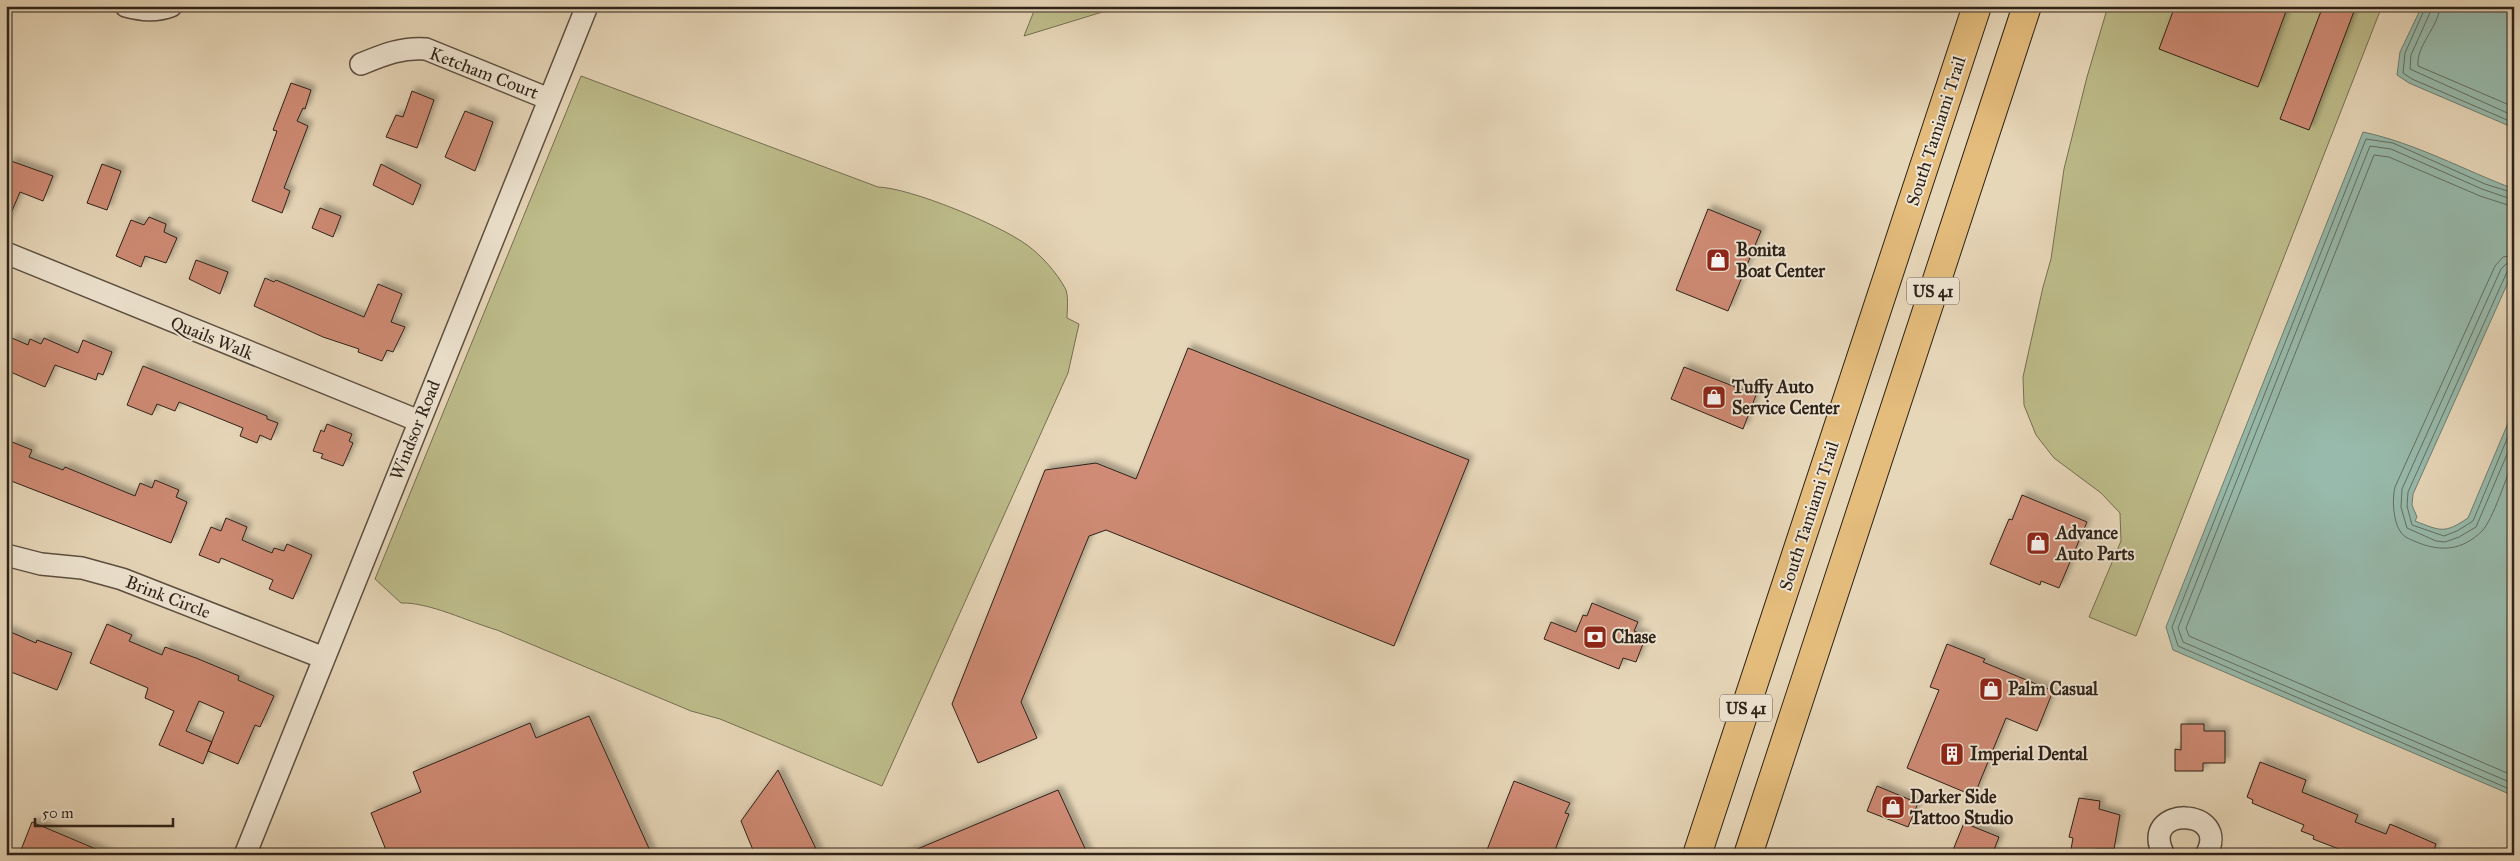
<svg xmlns="http://www.w3.org/2000/svg" width="2520" height="861" viewBox="0 0 2520 861" font-family="'IM FELL Great Primer',serif">
	<style>
		.green { fill: #bdbc8a; stroke: #756f52 }
		.water { fill: #97baac; stroke: #6d7d71 }
		.lines { fill: none; stroke-linecap: round; stroke-linejoin: round }
		.shore { stroke: #626e62; stroke-width: 1 }
		.building { fill: #cf8b75; stroke: #2d2219; fill-rule: evenodd; filter: url(#shadow) }
		.minor-casing { stroke: #5c4f41; stroke-width: 24 }
		.primary-casing { stroke: #2d2219; stroke-width: 30 }
		.minor { stroke: #efe5d2; stroke-width: 21 }
		.primary { stroke: #e4bc7c; stroke-width: 28 }
		.labels { text-anchor: middle; stroke-width: 4; stroke-linejoin: round; paint-order: stroke }
		.shield { fill: #efe5d2; stroke: #675c50; stroke-width: 1 }
		.shield-label { font-size: 16px; font-weight: bold; fill: #2d2219 }
		.street-label { font-size: 18px; fill: #2d2219; stroke: #efe5d2 }
		.poi-label { font-size: 18px; font-weight: bold; fill: #2d2219; stroke: #efe5d2; text-anchor: start }
	</style>
	<defs>
		<filter id="shadow"><feDropShadow dx="4.5" dy="-4.5" stdDeviation="2.5" flood-color="#0004"/></filter>
	</defs>
	<rect width="100%" height="100%" fill="#e7d7b9"/>
	<filter id="stains"><feTurbulence type="fractalNoise" baseFrequency=".004" numOctaves="4"/><feColorMatrix values="0 0 0 0 .2 0 0 0 0 .09 0 0 0 0 .02 0 0 0 .5 -.17"/></filter>
	<radialGradient id="worn" r=".72"><stop offset=".6" stop-color="#630" stop-opacity="0"/><stop offset="1" stop-color="#630" stop-opacity=".3"/></radialGradient>
	<!-- green -->
	<path class="green" d="M1036,6H1122L1024,36Z
		M2108,6H2382L2136,636L2089,617L2121,541L2120,513L2101,493L2054,458L2036,435L2024,405L2023,377L2043,287L2051,259L2064,169L2087,77Z
		M581,76L878,187C911,188 1000,225 1027,245C1041,255 1057,273 1065,288C1069,295 1067,310 1067,318L1079,324L1068,373L882,786L720,719L691,711L497,630C469,622 429,602 401,603L375,579Z"/>
	<!-- water -->
	<path class="water" d="M2422,6H2514V128L2409,83L2397,75L2400,52Z
		M2363,132C2415,143 2464,170 2514,189V269L2413,494L2412,505L2417,517L2415,521C2441,531 2444,534 2468,518L2514,409V796L2173,650L2166,627Z"/>
	<g class="lines">
		<!-- shore -->
		<path class="shore" d="M2426,6L2405,53L2403,73L2412,79L2514,123
			M2433,6L2411,55L2410,69L2514,116
			M2440,6C2439,27 2416,45 2418,66L2514,107
			M2514,193L2485,184L2393,143L2366,139L2172,627L2178,646L2514,791
			M2514,200L2482,189L2391,149L2370,146L2178,628L2183,642L2514,784
			M2514,207L2480,196L2389,157L2374,155L2186,628L2189,636L2514,776
			M2514,255L2503,257L2495,266L2395,487C2392,498 2393,521 2400,531C2404,538 2412,540 2419,543C2442,552 2463,550 2482,531C2493,520 2507,475 2514,458
			M2514,262L2506,264L2501,269L2402,489L2401,507L2407,528L2436,541L2445,542L2459,537L2476,527L2514,438
			M2514,269L2507,272L2408,492L2407,506L2412,525L2444,536L2457,531L2473,521L2514,422"/>
	</g>
	<!-- building -->
	<path class="building" d="M2175,6H2288L2258,87L2159,49Z
		M2323,6H2356L2309,130L2280,119Z
		M291,83L311,90L305,109L303,108L297,121L308,126L284,188L290,191L282,213L252,201L277,131L273,130Z
		M412,91L434,100L417,148L386,137L396,115L403,117Z
		M465,111L493,122L475,171L445,157Z
		M11,161L53,176L43,201L20,192L6,225V172Z
		M102,164L121,171L107,210L87,203Z
		M381,164L421,185L413,205L373,185Z
		M320,208L341,216L333,237L312,228Z
		M1708,209L1761,231L1728,311L1676,290Z
		M149,217L166,224L164,232L177,238L166,263L145,256L141,267L116,256L131,220L144,225Z
		M196,260L228,272L220,294L189,279Z
		M265,278L274,282L276,280L364,317L378,284L402,294L391,322L405,327L393,352L387,350L382,361L358,352L359,349L323,337L254,306Z
		M12,338L28,345L30,339L41,344L44,338L78,353L83,340L112,352L103,375L98,373L96,380L55,365L45,387L6,370V351Z
		M1188,348L1469,460L1394,646L1106,530L1089,536L1021,702L1037,738L978,763L952,704L1045,470L1096,463L1136,479Z
		M143,366L267,416V419L278,423L271,440L260,435L257,443L240,436L243,428L179,402L175,411L157,404L152,415L127,405Z
		M1684,367L1756,395L1743,429L1671,399Z
		M327,424L352,434L349,441L353,443L343,466L321,458L323,454L313,451L321,430L324,432Z
		M12,442L32,450L29,457L63,470L65,467L135,496L140,483L152,488L155,480L179,490L176,497L187,502L171,543L6,479V446L10,448Z
		M2022,495L2087,522L2059,588L2041,581L2040,585L1990,564L2009,519L2012,520Z
		M226,518L247,527L242,540L272,553L274,548L284,551L287,544L312,555L293,599L269,589L273,580L221,558L219,563L199,555L211,527L221,531Z
		M1592,603L1638,622L1634,631L1646,636L1636,662L1623,658L1619,669L1544,639L1551,622L1576,632L1583,615L1587,616Z
		M107,624L132,635L129,641L162,655L165,647L196,658L239,676L238,680L274,696L260,727L255,725L238,764L208,751L203,764L159,745L174,711L145,698L148,688L90,663ZM199,701L224,712L208,751L212,742L186,731Z
		M6,630L36,643L37,640L72,653L57,690L6,670Z
		M1947,644L1985,659L1983,662L2053,691L2037,731L2006,718L1974,796L1907,768L1939,690L1930,687Z
		M589,716L652,855H388L371,813L421,792L413,772L530,723L536,738Z
		M2181,724H2204V731H2225V763H2203V771H2175V749L2181,750Z
		M2260,762L2306,780L2302,792L2358,815L2355,822L2386,834L2390,824L2436,844L2432,855H2362L2345,849L2344,851L2313,839L2314,836L2301,831L2304,825L2252,803L2253,800L2247,797Z
		M778,770L819,855H755L741,821Z
		M1514,781L1570,803L1565,813L1569,814L1553,855H1485Z
		M1877,786L1918,803L1908,827L1867,811Z
		M1058,790L1088,855H903Z
		M2079,798L2100,801L2099,809L2120,815L2114,849H2095L2094,855H2070L2073,838L2069,837Z
		M32,822L110,855H19Z
		M1964,823L1999,837L1992,855H1966L1953,850Z"/>
	<g class="lines">
		<!-- minor casing -->
		<g class="minor-casing">
			<path id="minor" d="M126,6C142,10 155,12 171,6
				M361,64C383,55 402,47 426,49L549,99
				M6,253L419,421
				M6,555L41,564L82,568L122,579L324,658
				M245,855L587,6
				M2164,855C2137,804 2233,807 2206,855"/>
		</g>
		<!-- primary casing -->
		<g class="primary-casing">
			<path id="primary" d="M1697,855L1977,6
				M1748,855L2027,6"/>
		</g>
		<!-- minor -->
		<use href="#minor" class="minor"/>
		<!-- primary -->
		<use href="#primary" class="primary"/>
	</g>
	<!-- icons -->
	<defs>
		<g id="shop-square" transform="scale(1.25)"><rect x="-9" y="-9" width="18" height="18" rx="4" fill="#8f2418" stroke="#efe5d2"/><path d="M-5-2.5h2.3a2.7 3.5 0 0 1 5.4 0H5L5.5 6h-11ZM-1.5-2.5h3a1.5 2.3 0 0 0-3 0Z" fill="#fff"/></g>
		<g id="bank-square" transform="scale(1.25)"><rect x="-9" y="-9" width="18" height="18" rx="4" fill="#8f2418" stroke="#efe5d2"/><path d="M-6-4H6V4H-6ZM0-2.3a2.3 2.3 0 1 0 0 4.6a2.3 2.3 0 1 0 0-4.6Z" fill="#fff"/></g>
		<g id="building-square" transform="scale(1.25)"><rect x="-9" y="-9" width="18" height="18" rx="4" fill="#8f2418" stroke="#efe5d2"/><path d="M-4-6H4V6H1V3H-1V6H-4ZM-2.5-4.3h1.7v1.8h-1.7ZM.8-4.3h1.7v1.8H.8ZM-2.5-1h1.7V.8h-1.7ZM.8-1h1.7V.8H.8Z" fill="#fff"/></g>
	</defs>
	<g fill-rule="evenodd">
		<use href="#shop-square" x="1718" y="260"/>
		<use href="#shop-square" x="1714" y="397"/>
		<use href="#shop-square" x="2038" y="543"/>
		<use href="#bank-square" x="1595" y="637"/>
		<use href="#shop-square" x="1991" y="689"/>
		<use href="#building-square" x="1952" y="754"/>
		<use href="#shop-square" x="1893" y="807"/>
	</g>
	<g class="labels">
		<!-- shield labels -->
		<g class="shield">
			<rect x="1907" y="277.5" width="52" height="27" rx="4"/>
			<rect x="1720" y="694.5" width="52" height="27" rx="4"/>
		</g>
		<g class="shield-label">
			<text x="1933" y="297">US 41</text>
			<text x="1746" y="714">US 41</text>
		</g>
		<!-- street labels -->
		<g class="street-label">
			<text transform="translate(484 73) rotate(21)" y="6">Ketcham Court</text>
			<text transform="translate(1936 131) rotate(-72)" y="6">South Tamiami Trail</text>
			<text transform="translate(212 338) rotate(22)" y="6">Quails Walk</text>
			<text transform="translate(415 430) rotate(-68)" y="6">Windsor Road</text>
			<text transform="translate(1809 516) rotate(-72)" y="6">South Tamiami Trail</text>
			<text transform="translate(168 597) rotate(21)" y="6">Brink Circle</text>
		</g>
		<!-- poi labels -->
		<g class="poi-label">
			<text x="1736" y="256">Bonita<tspan x="1736" dy="21">Boat Center</tspan></text>
			<text x="1732" y="393">Tuffy Auto<tspan x="1732" dy="21">Service Center</tspan></text>
			<text x="2056" y="539">Advance<tspan x="2056" dy="21">Auto Parts</tspan></text>
			<text x="1612" y="643">Chase</text>
			<text x="2008" y="695">Palm Casual</text>
			<text x="1970" y="760">Imperial Dental</text>
			<text x="1910" y="803">Darker Side<tspan x="1910" dy="21">Tattoo Studio</tspan></text>
		</g>
	</g>
	<!-- margin -->
	<rect width="2520" height="861" fill="none" stroke="#e7d7b9" stroke-width="25"/>
	<rect x="8" y="8" width="2505" height="846" fill="none" stroke="#2d2219" stroke-width="2.5"/>
	<rect x="12" y="12" width="2495" height="836" fill="none" stroke="#2d2219"/>
	<!-- scale -->
	<path d="M35 818v8h138v-8" fill="none" stroke="#2d2219" stroke-width="2.5"/>
	<text x="42" y="818" font-size="15" fill="#2d2219" stroke="#efe5d2" stroke-width="4" paint-order="stroke">50 m</text>
	<rect width="100%" height="100%" filter="url(#stains)"/>
	<rect width="100%" height="100%" fill="url(#worn)"/>
</svg>
